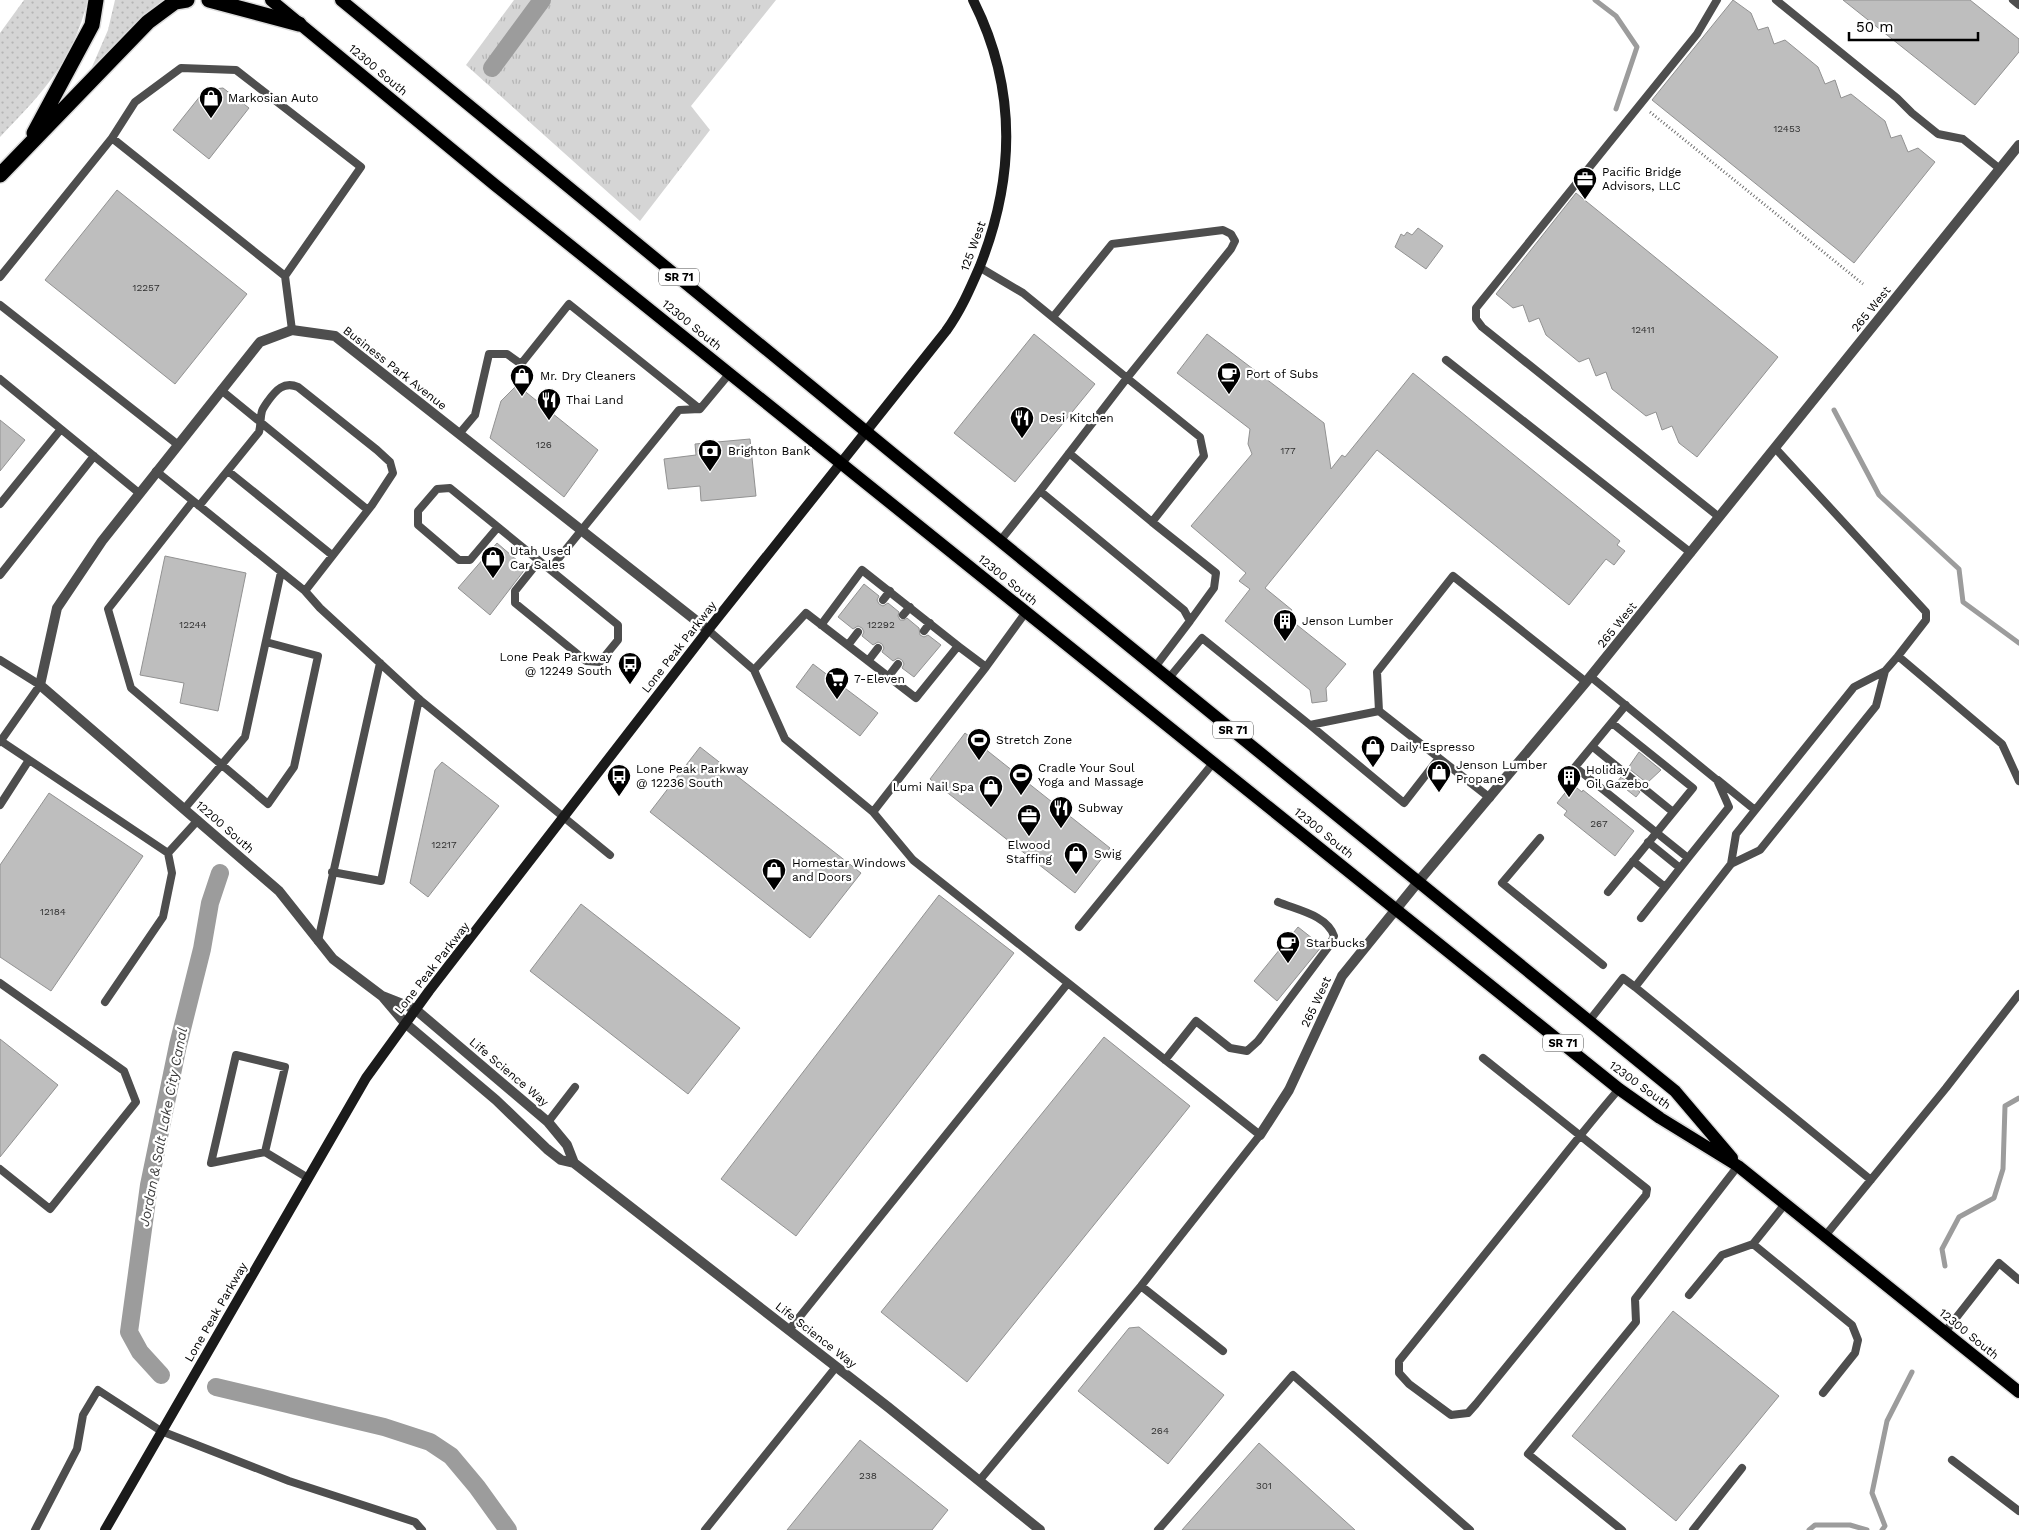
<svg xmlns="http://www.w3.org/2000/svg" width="2019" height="1530" viewBox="0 0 2019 1530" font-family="'Work Sans',sans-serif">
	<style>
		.grass { fill: url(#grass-tufts) }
		.garden { fill: url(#garden-dots) }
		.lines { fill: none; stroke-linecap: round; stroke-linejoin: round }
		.stream { stroke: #9c9c9c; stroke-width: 5 }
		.canal { stroke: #9c9c9c; stroke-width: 18 }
		.building { fill: #bebebe; stroke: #929292 }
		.primary-casing { stroke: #dbdbdb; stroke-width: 15 }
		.motorway-casing { stroke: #dbdbdb; stroke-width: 18 }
		.path { stroke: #707070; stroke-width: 3; stroke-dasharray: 1 2.5; stroke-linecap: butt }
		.service { stroke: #4e4e4e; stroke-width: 8 }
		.minor { stroke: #4e4e4e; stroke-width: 10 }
		.secondary { stroke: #1b1b1b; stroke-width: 10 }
		.primary { stroke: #000; stroke-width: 12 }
		.motorway { stroke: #000; stroke-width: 15 }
		.labels { text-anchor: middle; stroke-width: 4.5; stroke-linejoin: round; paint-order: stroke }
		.number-label { font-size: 10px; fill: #303030 }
		.shield { fill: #fff; stroke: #4c4c4c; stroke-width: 1 }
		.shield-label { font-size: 11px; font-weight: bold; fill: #000 }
		.street-label { font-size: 12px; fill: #000; stroke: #fff }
		.poi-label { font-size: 12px; fill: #000; stroke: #fff; text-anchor: start }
		.water-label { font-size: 14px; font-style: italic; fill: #3d3d3d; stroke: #fff }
	</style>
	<defs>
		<pattern id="grass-tufts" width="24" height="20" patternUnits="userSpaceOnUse" patternTransform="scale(1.25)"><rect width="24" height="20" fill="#d5d5d5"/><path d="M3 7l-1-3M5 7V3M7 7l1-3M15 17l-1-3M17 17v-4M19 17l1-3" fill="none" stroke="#b5b5b5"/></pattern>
		<pattern id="garden-dots" width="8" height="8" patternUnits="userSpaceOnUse" patternTransform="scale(1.25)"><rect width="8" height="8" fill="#d5d5d5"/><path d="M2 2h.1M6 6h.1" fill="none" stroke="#b5b5b5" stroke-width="1.8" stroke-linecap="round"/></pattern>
	</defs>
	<rect width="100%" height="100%" fill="#fff"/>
	<!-- grass -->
	<path class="grass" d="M514,0H776L691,106L710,130L640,221L466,65Z"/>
	<!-- garden -->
	<path class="garden" d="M24,0H88C71,64 44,91 0,137V33Z
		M115,0H163L146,14L94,68L92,67L108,30Z"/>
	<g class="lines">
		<!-- stream -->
		<path class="stream" d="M1595,0L1616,16L1637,47L1616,109
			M1834,410L1879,495L1959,569L1963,602L2019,643
			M1945,1266L1942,1249L1959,1217L1994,1198L2003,1169L2005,1106L2019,1098
			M1809,1530L1815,1525H1850L1867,1530
			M1882,1530L1885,1526L1872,1493L1887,1421L1912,1372"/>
		<!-- canal -->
		<path class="canal" d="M492,68L542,0
			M161,1375L140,1352L129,1332L149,1185L178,1045L202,949L210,903L220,873
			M216,1387L384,1427L430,1442L451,1456L477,1487L508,1530"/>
	</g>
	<!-- building -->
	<path class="building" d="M1733,0L1751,13L1758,30L1768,27L1774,44L1785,40L1818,67L1825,84L1835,80L1841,98L1851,94L1885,121L1891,138L1901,135L1908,152L1918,148L1935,162L1854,263L1652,100Z
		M1843,0H1970L2019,39V52L1975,105Z
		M223,88L249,108L209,159L173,130L205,90Z
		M117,190L247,294L175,384L45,280Z
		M1576,193L1778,357L1697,457L1679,443L1672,426L1662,430L1656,412L1646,416L1612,389L1606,372L1596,376L1589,358L1579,362L1546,335L1539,318L1529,322L1523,305L1513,308L1496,294Z
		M1418,228L1443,246L1426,269L1395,247L1401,234L1404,236L1407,232L1412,235Z
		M1034,334L1095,384L1015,482L954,433Z
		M1207,334L1324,423L1331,469L1342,455L1345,457L1413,373L1620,541L1617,545L1625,551L1614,565L1606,559L1569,605L1377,450L1265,588L1292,610L1287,617L1346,664L1326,688L1327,701L1312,703L1310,690L1225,621L1250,589L1239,581L1246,573L1191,526L1252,454L1248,444L1250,429L1177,373Z
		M517,385L598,450L564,497L490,438L501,401Z
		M0,420L25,440L0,471Z
		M750,439L756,496L701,501L700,486L668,489L664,459L696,455L695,444Z
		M497,543L526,568L490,615L458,588Z
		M165,556L246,573L218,711L180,703L184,683L140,675Z
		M864,584L879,596L877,600L879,604L883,606L888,603L899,612L898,616L900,620H904L907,618L919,628L920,635L924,637L928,635L941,645L914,677L902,668L904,664L902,660L898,658L893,661L882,652L884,648L882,644L878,642L873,645L862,636L864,632L862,628L858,626L853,629L838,617Z
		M813,664L878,713L860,736L796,687Z
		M965,733L1110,848L1075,893L930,779Z
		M700,747L861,873L810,938L650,812Z
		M1639,752L1661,770L1647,783L1628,768Z
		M442,762L499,806L428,897L410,883L435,770Z
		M1621,777L1640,792L1636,797L1617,782Z
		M1572,784L1582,792L1583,790L1634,831L1615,856L1564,815L1567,811L1557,803Z
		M49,793L143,856L51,991L0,957V865Z
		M939,895L1014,953L796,1236L721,1179Z
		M581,904L740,1028L688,1094L530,971Z
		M1298,927L1322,946L1277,1001L1254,981Z
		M1104,1037L1190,1106L967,1382L881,1312Z
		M0,1039L58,1085L0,1157Z
		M1673,1311L1779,1396L1676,1521L1572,1436Z
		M1139,1327L1224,1395L1168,1464L1078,1391L1129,1328Z
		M860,1440L948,1510L932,1530H787Z
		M1259,1443L1355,1530H1182Z"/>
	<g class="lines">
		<!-- primary casing -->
		<g class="primary-casing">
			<path id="primary" d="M271,0L495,185L1619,1089L1660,1118L1738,1166L2019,1392
				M341,0L897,457L1675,1091L1732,1158"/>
		</g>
		<!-- motorway casing -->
		<g class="motorway-casing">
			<path id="motorway" d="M209,0L299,24
				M34,133L92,25L96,0
				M0,175L148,22L175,2L187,0"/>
		</g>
		<!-- path -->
		<path class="path" d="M1650,112L1863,284"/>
		<!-- service -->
		<path class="service" d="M1717,0L1697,34L1476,308V319L1482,327L1719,517
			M1776,0L1897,98L1912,113L1938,134L1963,139L2000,169
			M2013,0L2019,5
			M112,138L135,102L181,68L236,70L361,167L285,276
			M979,267L1023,293L1127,378L1040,491
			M0,277L112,138L285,276L292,330
			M0,305L177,444
			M1053,317L1112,244L1223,230L1231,234L1235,241L1231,249L1127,378L1200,437L1204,456L1152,522L1216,573L1214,588L1190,621
			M1446,360L1691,553
			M0,379L139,493
			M221,390L368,510
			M459,434L475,415L489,354H507L521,364L569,304L700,409
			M1775,448L1926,612V620L1898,656L2002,744L2019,781
			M1069,453L1152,522
			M156,471L305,591L320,608L419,699L610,855
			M228,471L332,555
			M193,501L108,609L131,688L268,804L294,767L318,656L266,642
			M0,504L61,429
			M199,506L259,432C261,425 260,418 262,411C263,408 266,404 268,401C276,390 284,381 298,387L377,450L390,462L393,473L372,505L305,591
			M498,527L470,560H459L418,525V511L437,489L450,488L618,625V640L600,662L586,661L515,603V591L539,561
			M1000,541L1040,491L1184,610L1190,621L1155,667
			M550,569L679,410L700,409L730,373
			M0,575L94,456
			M883,600L890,591
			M903,615L910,607
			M821,625L862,570L958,646
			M708,630L754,670L785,739L873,812L913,860L1068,983
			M924,631L930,623
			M848,645L858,632
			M0,660L40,685L0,742
			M868,661L878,648
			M754,670L806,613L916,698L958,646L986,667L1026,612
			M888,677L898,664
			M1591,677L1717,780L1729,807L1688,858L1575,767L1626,705
			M1169,678L1202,638L1310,725L1379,711
			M1310,725L1404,803L1439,758
			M1,741L168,853L172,873L163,917L105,1002
			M1593,747L1673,812
			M1718,780L1755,810
			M1490,798L1379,711L1377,672L1453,576L1586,682
			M0,805L29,760
			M185,808L245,737L281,572
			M873,812L986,667
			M1540,838L1502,883L1603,965
			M1648,842L1680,868
			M168,853L198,820
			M1633,861L1665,887
			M1731,864L1736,834L1854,687L1885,671
			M332,872L381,881L419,699
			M1608,892L1693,788L1612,723
			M1641,918L1688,858
			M1079,927L1214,762
			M318,941L380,663
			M0,983L124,1071L136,1102L50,1209L0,1169
			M1589,1021L1623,978L1635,987
			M1483,1058L1647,1189L1646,1195L1476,1404L1468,1413L1451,1415L1409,1384L1399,1373V1361L1547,1177C1570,1148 1594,1118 1619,1089
			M1165,1060L1196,1021L1230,1048L1247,1051L1258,1041L1329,946L1334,936C1327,915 1297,910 1278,902
			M548,1122L575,1087
			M265,1152L285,1067L236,1055L211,1163L265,1152L308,1178
			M1871,1180L1635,987L1731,864L1760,850L1876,706L1885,671L1898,656
			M1785,1204L1753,1244L1852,1325L1858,1340L1855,1353L1823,1393
			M1825,1236L1946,1088L2019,994
			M1141,1286L1223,1351
			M1689,1295L1722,1255L1753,1244
			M789,1330L1068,983L1260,1135L1141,1286L979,1481
			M1945,1332L1999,1263L2019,1280
			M1952,1460L2019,1511
			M35,1530L77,1449L83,1415L98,1390L161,1431L289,1481L415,1522L422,1530
			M705,1530L836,1367
			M1158,1530L1293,1375L1470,1530
			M1622,1530L1528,1454L1636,1322L1635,1299L1738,1166
			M1693,1530L1742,1468"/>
		<!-- minor -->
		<path class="minor" d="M383,997L405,1023L496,1100L547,1149L561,1160L574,1163L888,1407L1040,1530
			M1260,1135L1289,1090L1342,976L1418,882L1586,682L2019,145
			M574,1163L567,1145L548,1122L415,1009L382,996L333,959L279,891L40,685L57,608L102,541L260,342L292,330L335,336L708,630"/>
		<!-- secondary -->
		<path class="secondary" d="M105,1530L366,1078L429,991L708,630L946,331C961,310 970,289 980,266C1015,177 1017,87 973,0"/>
		<!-- primary -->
		<use href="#primary" class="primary"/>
		<!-- motorway -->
		<use href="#motorway" class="motorway"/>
	</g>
	<!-- icons -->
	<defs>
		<g id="shop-pin" transform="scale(1.25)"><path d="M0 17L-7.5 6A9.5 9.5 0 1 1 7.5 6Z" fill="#000" stroke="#fff"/><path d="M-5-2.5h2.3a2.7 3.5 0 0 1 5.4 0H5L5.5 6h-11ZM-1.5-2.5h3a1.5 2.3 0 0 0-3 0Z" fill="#fff"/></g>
		<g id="office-pin" transform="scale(1.25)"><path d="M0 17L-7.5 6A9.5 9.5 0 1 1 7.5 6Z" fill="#000" stroke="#fff"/><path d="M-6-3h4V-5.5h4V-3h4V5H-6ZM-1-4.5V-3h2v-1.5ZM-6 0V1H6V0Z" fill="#fff"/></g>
		<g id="cafe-pin" transform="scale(1.25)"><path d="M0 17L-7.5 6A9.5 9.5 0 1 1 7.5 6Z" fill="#000" stroke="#fff"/><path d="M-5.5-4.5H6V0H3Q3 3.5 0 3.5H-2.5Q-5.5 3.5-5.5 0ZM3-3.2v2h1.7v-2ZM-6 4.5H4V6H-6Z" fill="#fff"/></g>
		<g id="restaurant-pin" transform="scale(1.25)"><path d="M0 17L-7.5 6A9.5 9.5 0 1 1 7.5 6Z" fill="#000" stroke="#fff"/><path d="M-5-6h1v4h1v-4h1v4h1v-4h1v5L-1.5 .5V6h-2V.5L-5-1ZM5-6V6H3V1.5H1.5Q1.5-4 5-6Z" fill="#fff"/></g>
		<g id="bank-pin" transform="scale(1.25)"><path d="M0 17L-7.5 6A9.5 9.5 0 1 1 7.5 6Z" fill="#000" stroke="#fff"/><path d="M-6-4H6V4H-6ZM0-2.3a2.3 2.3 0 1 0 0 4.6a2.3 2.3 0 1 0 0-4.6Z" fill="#fff"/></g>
		<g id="building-pin" transform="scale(1.25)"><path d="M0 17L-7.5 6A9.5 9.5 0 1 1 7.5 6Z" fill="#000" stroke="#fff"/><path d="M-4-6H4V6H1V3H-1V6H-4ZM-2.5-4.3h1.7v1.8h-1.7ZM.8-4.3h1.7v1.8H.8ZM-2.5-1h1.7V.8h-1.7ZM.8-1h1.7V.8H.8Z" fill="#fff"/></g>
		<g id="bus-pin" transform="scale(1.25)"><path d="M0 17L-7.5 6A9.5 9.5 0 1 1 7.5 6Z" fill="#000" stroke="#fff"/><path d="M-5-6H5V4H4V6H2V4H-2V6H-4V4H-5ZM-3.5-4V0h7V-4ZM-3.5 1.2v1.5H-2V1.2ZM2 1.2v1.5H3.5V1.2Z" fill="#fff"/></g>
		<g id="supermarket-pin" transform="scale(1.25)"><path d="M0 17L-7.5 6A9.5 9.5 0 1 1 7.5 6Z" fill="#000" stroke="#fff"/><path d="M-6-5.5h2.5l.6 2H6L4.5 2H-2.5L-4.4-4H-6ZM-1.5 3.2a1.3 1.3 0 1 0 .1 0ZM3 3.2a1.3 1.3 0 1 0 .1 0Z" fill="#fff"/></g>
		<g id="stadium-pin" transform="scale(1.25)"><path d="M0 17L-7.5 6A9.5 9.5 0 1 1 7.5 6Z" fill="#000" stroke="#fff"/><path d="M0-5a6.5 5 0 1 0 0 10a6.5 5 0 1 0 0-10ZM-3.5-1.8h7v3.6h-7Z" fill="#fff"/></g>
	</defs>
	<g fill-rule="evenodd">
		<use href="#shop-pin" x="211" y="98"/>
		<use href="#office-pin" x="1585" y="179"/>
		<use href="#cafe-pin" x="1229" y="374"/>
		<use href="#shop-pin" x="522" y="376"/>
		<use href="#restaurant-pin" x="549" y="400"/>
		<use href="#restaurant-pin" x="1022" y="418"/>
		<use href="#bank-pin" x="710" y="451"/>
		<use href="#shop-pin" x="493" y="558"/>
		<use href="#building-pin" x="1285" y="621"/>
		<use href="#bus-pin" x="630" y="664"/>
		<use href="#supermarket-pin" x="837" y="679"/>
		<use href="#stadium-pin" x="979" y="740"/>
		<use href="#shop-pin" x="1373" y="747"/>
		<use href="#shop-pin" x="1439" y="772"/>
		<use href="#stadium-pin" x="1021" y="775"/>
		<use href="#bus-pin" x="619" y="776"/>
		<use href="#building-pin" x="1569" y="777"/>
		<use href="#shop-pin" x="991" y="787"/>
		<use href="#restaurant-pin" x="1061" y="808"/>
		<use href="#office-pin" x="1029" y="816"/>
		<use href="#shop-pin" x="1076" y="854"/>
		<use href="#shop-pin" x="774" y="870"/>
		<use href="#cafe-pin" x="1288" y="943"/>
	</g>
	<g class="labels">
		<!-- number labels -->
		<g class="number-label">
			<text x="1787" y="132">12453</text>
			<text x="146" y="291">12257</text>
			<text x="1643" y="333">12411</text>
			<text x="544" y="448">126</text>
			<text x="1288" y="454">177</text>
			<text x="193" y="628">12244</text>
			<text x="881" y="628">12292</text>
			<text x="1599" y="827">267</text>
			<text x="444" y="848">12217</text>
			<text x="53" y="915">12184</text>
			<text x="1160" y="1434">264</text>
			<text x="868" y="1479">238</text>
			<text x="1264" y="1489">301</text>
		</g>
		<!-- shield labels -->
		<g class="shield">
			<rect x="659" y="268.5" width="40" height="17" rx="4"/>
			<rect x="1213" y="721.5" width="40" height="17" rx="4"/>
			<rect x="1543" y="1034.5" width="40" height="17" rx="4"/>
		</g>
		<g class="shield-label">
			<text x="679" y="281">SR 71</text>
			<text x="1233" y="734">SR 71</text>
			<text x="1563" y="1047">SR 71</text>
		</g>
		<!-- street labels -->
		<g class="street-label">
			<text transform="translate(378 70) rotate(40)" y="4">12300 South</text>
			<text transform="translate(973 246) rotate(-70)" y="4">125 West</text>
			<text transform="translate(1871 309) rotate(-51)" y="4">265 West</text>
			<text transform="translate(692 325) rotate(39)" y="4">12300 South</text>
			<text transform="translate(395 368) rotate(38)" y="4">Business Park Avenue</text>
			<text transform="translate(1008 580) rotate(39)" y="4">12300 South</text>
			<text transform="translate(1617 625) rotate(-51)" y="4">265 West</text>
			<text transform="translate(679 647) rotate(-52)" y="4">Lone Peak Parkway</text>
			<text transform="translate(225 827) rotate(41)" y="4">12200 South</text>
			<text transform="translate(1324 833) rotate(39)" y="4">12300 South</text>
			<text transform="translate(432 968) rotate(-52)" y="4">Lone Peak Parkway</text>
			<text transform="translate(1316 1002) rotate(-65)" y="4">265 West</text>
			<text transform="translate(509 1072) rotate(40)" y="4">Life Science Way</text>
			<text transform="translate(1640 1085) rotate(36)" y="4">12300 South</text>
			<text transform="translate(216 1312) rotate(-60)" y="4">Lone Peak Parkway</text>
			<text transform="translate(1969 1334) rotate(39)" y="4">12300 South</text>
			<text transform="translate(816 1335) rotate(38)" y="4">Life Science Way</text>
		</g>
		<!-- poi labels -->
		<g class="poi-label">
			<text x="228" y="102">Markosian Auto</text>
			<text x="1602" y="176">Pacific Bridge<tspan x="1602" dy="14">Advisors, LLC</tspan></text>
			<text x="1246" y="378">Port of Subs</text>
			<text x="540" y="380">Mr. Dry Cleaners</text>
			<text x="566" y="404">Thai Land</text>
			<text x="1040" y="422">Desi Kitchen</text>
			<text x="728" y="455">Brighton Bank</text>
			<text x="510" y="555">Utah Used<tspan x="510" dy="14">Car Sales</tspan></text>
			<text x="1302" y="625">Jenson Lumber</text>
			<text x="612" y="661" text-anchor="end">Lone Peak Parkway<tspan x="612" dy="14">@ 12249 South</tspan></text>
			<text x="854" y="683">7-Eleven</text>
			<text x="996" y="744">Stretch Zone</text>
			<text x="1390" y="751">Daily Espresso</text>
			<text x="1456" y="769">Jenson Lumber<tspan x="1456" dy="14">Propane</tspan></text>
			<text x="1038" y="772">Cradle Your Soul<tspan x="1038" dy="14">Yoga and Massage</tspan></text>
			<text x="636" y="773">Lone Peak Parkway<tspan x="636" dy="14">@ 12236 South</tspan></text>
			<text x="1586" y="774">Holiday<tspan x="1586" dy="14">Oil Gazebo</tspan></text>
			<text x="974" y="791" text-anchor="end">Lumi Nail Spa</text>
			<text x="1078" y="812">Subway</text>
			<text x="1029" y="849" text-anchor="middle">Elwood<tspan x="1029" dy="14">Staffing</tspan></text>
			<text x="1094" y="858">Swig</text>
			<text x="792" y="867">Homestar Windows<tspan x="792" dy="14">and Doors</tspan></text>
			<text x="1306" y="947">Starbucks</text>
		</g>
		<!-- water labels -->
		<g class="water-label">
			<text transform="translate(163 1127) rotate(-79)" y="5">Jordan &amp; Salt Lake City Canal</text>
		</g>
	</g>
	<!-- scale -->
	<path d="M1849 32v8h129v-8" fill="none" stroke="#000000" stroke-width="2.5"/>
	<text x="1856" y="32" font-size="15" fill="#000000" stroke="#ffffff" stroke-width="4" paint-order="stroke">50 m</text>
</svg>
